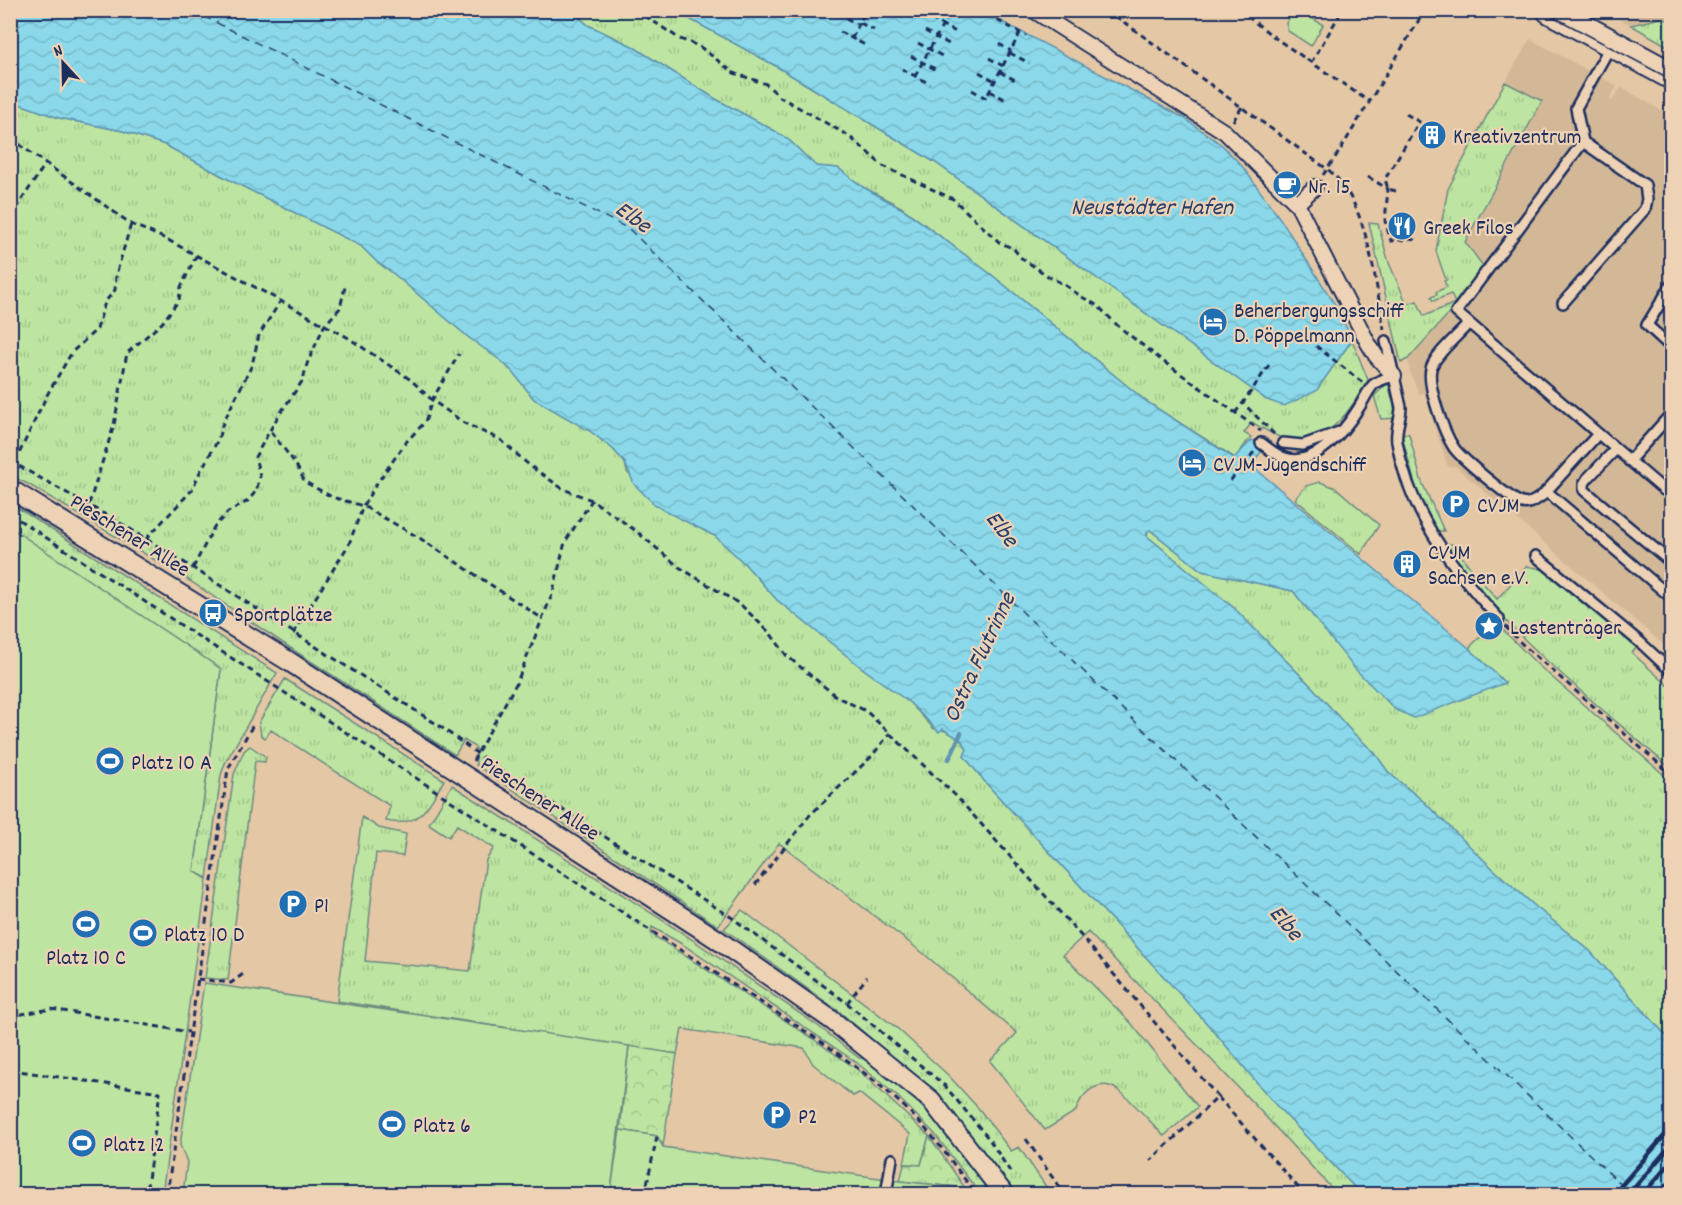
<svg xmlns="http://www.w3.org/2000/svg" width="1682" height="1205" viewBox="0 0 1682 1205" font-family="Dekko,sans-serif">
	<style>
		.built { fill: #d3b898 }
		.grass { fill: url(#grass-tufts); stroke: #6c8a80; stroke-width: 1.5 }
		.forest { fill: url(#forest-crowns); stroke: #6c8a80; stroke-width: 1.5 }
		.park { fill: #bde5a1; stroke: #6c8a80; stroke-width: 1.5 }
		.water { fill: url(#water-waves); stroke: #5e94b1; stroke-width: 1.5 }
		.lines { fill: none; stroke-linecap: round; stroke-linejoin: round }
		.stream { stroke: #5e94b1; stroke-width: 4.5 }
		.ferry { stroke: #26406c; stroke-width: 1.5; stroke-dasharray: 8 6; stroke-linecap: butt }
		.service-casing { stroke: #1b2f5e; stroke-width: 14 }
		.pedestrian-casing { stroke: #1b2f5e; stroke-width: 18 }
		.minor-casing { stroke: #1b2f5e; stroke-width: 22 }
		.secondary-casing { stroke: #1b2f5e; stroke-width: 30 }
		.path { stroke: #1b2f5e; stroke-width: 3; stroke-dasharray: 6 4.5; stroke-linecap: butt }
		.service { stroke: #eed2b5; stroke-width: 9 }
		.pedestrian { stroke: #eed2b5; stroke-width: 14 }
		.minor { stroke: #eed2b5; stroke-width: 18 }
		.secondary { stroke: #eed2b5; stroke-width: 26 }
		.tram { stroke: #1b2f5e; stroke-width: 1.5 }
		.rail { stroke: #1b2f5e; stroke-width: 4.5 }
		.labels { text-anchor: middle; stroke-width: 4.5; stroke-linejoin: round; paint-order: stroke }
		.poi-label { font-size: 22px; fill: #1b2f5e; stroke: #eed2b5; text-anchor: start }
		.street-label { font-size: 22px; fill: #1b2f5e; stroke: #eed2b5 }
		.water-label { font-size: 24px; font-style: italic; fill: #26406c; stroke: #eed2b5 }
	</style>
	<defs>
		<pattern id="grass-tufts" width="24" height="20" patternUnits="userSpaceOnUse" patternTransform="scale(1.5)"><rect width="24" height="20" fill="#bde5a1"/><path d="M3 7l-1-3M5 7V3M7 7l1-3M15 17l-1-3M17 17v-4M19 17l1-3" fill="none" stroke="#a2c58d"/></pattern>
		<pattern id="forest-crowns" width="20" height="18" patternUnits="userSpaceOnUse" patternTransform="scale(1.5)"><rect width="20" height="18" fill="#bde5a1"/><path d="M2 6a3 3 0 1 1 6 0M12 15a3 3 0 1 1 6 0" fill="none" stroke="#a2c58d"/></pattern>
		<pattern id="water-waves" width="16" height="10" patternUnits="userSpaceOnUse" patternTransform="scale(1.5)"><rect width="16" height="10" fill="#8ad8e9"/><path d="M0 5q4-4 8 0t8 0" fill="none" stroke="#76baca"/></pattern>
	</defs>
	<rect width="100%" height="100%" fill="#e4c7a5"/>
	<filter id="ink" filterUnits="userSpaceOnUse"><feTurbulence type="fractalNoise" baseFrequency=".0167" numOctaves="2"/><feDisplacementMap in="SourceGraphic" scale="12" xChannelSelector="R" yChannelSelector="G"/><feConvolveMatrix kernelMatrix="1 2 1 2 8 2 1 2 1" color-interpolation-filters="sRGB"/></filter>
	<g filter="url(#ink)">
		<!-- built -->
		<path class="built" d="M1603,11H1671V48L1631,25Z
			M1530,39L1617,86L1609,99L1612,101L1621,87L1671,116L1672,502L1661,513L1671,522V651L1455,466L1448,467L1424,393L1419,394L1410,372L1408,359L1459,301L1436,251L1448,189L1475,134Z"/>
		<!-- grass -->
		<path class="grass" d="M572,11H675L774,65L936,163L1267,400L1316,391L1352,340L1368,380C1350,410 1327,449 1286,439C1274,436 1262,428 1252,422L1244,433L1251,437L1235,458L1147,402L992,275L901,207L863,187L838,168L816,166L790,141L775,131L714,98L632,46L588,25Z
			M1661,18L1671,21V48L1631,25Z
			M1505,82L1542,101L1465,242L1483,266L1460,301L1408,359L1401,363L1369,223L1378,224L1389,263L1407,304L1417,301L1424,316L1455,303L1451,294L1433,301L1431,297L1437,295L1436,292L1447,287L1444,281L1446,280L1436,251L1448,189Z
			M11,101L59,118L123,131L165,145L226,178L361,246L377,262L394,274L468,337L500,360L512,371L534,399L590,431L613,449L625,463L627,472L658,507L715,536L744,563L777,600L861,667L910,703L934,729C947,729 962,738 967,749L964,756L985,782L1212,1029L1275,1104L1361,1194H1337L1253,1103L1088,932L1063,955L1131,1023L1198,1107L1164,1136C1152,1124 1131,1099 1118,1090C1099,1077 1081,1093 1076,1111L1045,1130L990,1061L1017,1033L923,953L779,843L718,926L476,765V748L464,740L455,755L295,651L190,581L28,484L11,476Z
			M1388,383L1397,418L1381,419L1374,396Z
			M1401,433L1409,434L1421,480L1444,531H1436L1417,491Z
			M1320,482L1336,488L1379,525L1361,554L1295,499L1306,486Z
			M10,503L277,673L225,763L221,775L207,878L194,872L221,669L11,528Z
			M1148,530H1150L1202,571L1293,591L1356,669L1396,710L1505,683L1469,648L1495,622L1538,665L1671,781V1041L1589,950L1536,907L1491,867L1423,801L1389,773L1374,752L1351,731L1314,689L1234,608L1147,536Z
			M1444,544H1452L1476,575L1497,599L1527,566L1546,570L1637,647L1632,653L1671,688V769C1611,716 1546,665 1492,606C1475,586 1459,565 1444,544Z
			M285,679L444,780C430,804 420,829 386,821L390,806L271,730L265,738L261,735L259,722Z
			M250,746L266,757L265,762L255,761L228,980L205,978L234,774L244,751Z
			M452,785L684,934L818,1026L859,1058L868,1059C884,1074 901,1087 917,1102C946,1130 970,1162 994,1194H980L934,1133L898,1097L856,1062L682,944L652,927L651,934L806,1034L858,1070L929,1136L921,1165L904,1164L910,1134L859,1093L853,1096L813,1064L804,1048L682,1029L677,1054L629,1047L610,1194H588L528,1034L515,1029L337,1001L362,817L379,828L406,834L403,856L376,853L365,961L470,971L486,860L494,848L457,825L449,837L429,824Z
			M742,910L898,1029L949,1076L979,1109L1011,1151L1019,1147L1051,1194H1030L1012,1192L985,1154L939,1097L840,1012L724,929Z"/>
		<!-- forest -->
		<path class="forest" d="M629,1046L677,1054L663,1146L657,1136L620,1130Z
			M929,1136L965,1188L900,1181L904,1164L921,1165Z"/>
		<!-- park -->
		<path class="park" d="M1302,12L1323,25L1311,46L1288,31L1286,23L1291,15Z
			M11,528L221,669L194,871L207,879L162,1194H11Z
			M204,983L629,1046L611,1190L620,1130L657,1136L663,1147L900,1181L965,1188L970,1194H183L187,1162L180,1145Z"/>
		<!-- water -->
		<path class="water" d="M11,11H572L588,25L632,46L714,98L775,131L790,141L816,166L838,168L863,187L906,211L992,275L1147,402L1234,458L1252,440L1264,448L1251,465L1469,648L1505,683L1414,718L1396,710L1355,669L1293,591L1202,571L1150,530L1147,532V536L1234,608L1314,689L1351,731L1374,752L1389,773L1423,801L1491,867L1536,907L1589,950L1671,1041V1194H1361L1275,1104L1212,1029L985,782L964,756L967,749L961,740L943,729L939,732L910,703L861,667L777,600L744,563L715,536L665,511L653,503L634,484L625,463L613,449L590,431L534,399L512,371L500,360L468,337L394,274L377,262L361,246L226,178L165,145L123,131L59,118L11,101Z
			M675,11H982L1184,118L1222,145L1242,166L1281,220L1336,306L1352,340L1316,391L1284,406L1267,400L936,163L774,65Z"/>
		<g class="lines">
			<!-- stream -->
			<path class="stream" d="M949,759L961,733"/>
			<!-- ferry -->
			<path class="ferry" d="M191,10L629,229L1147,733L1631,1194"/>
			<!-- service casing -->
			<g class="service-casing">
				<path id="service" d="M1611,45L1576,108L1583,142L1456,312L1664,490
					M1672,284L1647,325L1672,348
					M1563,303L1645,209L1647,199L1645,185L1583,142
					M1469,323C1460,334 1434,355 1431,369C1427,386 1444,433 1454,448C1461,458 1511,500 1522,503C1530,505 1536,500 1543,495L1598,434
					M1386,341L1401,407C1401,419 1395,429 1397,442C1408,511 1453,569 1499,619
					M1261,443C1268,448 1277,456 1285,458C1314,468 1345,430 1358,409C1363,402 1367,392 1373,385C1378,380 1387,378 1394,376
					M1283,443L1303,445L1339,432
					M1616,449L1587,479L1584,484V490L1672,563
					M1629,461L1672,413
					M1546,491L1672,598
					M1536,556L1642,644L1672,672
					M886,1194L892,1159"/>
			</g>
			<!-- pedestrian casing -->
			<g class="pedestrian-casing">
				<path id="pedestrian" d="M1033,10L1225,132L1297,204L1368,343L1376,356L1394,376
					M1297,204L1315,187"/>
			</g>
			<!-- minor casing -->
			<g class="minor-casing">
				<path id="minor" d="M10,489L290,662L715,938L833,1021L931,1100L1004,1194"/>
			</g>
			<!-- secondary casing -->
			<g class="secondary-casing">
				<path id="secondary" d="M1550,10L1672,76"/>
			</g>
			<!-- path -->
			<path class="path" d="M636,10L680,39L699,46L734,73L766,84L780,97L849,136L883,166L953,199L999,242L1014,249L1020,257L1051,278L1063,284L1082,297L1098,306L1118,326L1164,362L1261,431
				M867,10L879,17
				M979,10L1026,36
				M1107,10L1327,169C1368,199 1375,282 1384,329
				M1239,10L1278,40L1370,102
				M846,18L859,25
				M931,19L956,32
				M860,23L874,30
				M925,31L949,44
				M840,32L865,45
				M852,38L866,10
				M918,43L942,56
				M999,44L1011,51
				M1010,53L1029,63
				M911,56L935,69
				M989,58L1003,66
				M1311,63L1340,14L1334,10
				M902,69L930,84
				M979,72L995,81
				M1000,72L1017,81
				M915,76L951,10
				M972,90L986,98L1020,33
				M990,91L1006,100
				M1406,114L1428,127
				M1233,121L1242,107
				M10,138L131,224L166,239L347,337L411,380L432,400L464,423L501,440L529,465L563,489L592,500L636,531L679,567L741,605L770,633L787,656L837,697L866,711L956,796L1083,938L1218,1097L1150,1161
				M1323,175L1339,152L1425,10
				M1368,177L1388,189L1385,221L1391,241L1410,239L1419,241
				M1396,191L1388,189L1385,179L1419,122
				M10,218L46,163
				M1316,346L1362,382
				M1269,365L1243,403L1276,436
				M1235,413L1243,403
				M271,432L295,463L305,482L332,497L363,506L418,537L543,619
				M10,461L122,524L193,568L438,725L500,770L731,917L847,1003L945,1086L989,1139L1011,1173
				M15,462L47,395L72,352L97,329L105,302L115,290L116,275L131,224
				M1230,481L1254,452
				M89,504L114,425L127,353L162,323L179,300L181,287L196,256
				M10,514L825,1044C862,1071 901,1099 931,1135C947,1154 961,1175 976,1194
				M146,539L192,490L200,472L218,440L222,425L252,365L259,335L280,302
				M193,568L214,527L228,512L248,501L256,491L260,476L255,457L277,418L303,380L307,364L324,326L340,308L345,287
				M1505,626L1522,644L1672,775
				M293,634L349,544L363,506L375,486L407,441L425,422L432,400L459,354
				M473,761L517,682L553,592L565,542L592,500
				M755,885L809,816L872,756L890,733
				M198,979L231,983L246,972
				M847,1003L867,977
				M10,1016L51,1009L189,1032
				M10,1081L12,1070L160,1092L146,1194
				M1218,1097L1304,1194
				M1026,1139L1064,1194
				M167,1194L228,769L254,723
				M645,1194L657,1136"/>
			<!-- service -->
			<use href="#service" class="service"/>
			<!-- pedestrian -->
			<use href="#pedestrian" class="pedestrian"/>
			<!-- minor -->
			<use href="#minor" class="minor"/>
			<!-- secondary -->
			<use href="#secondary" class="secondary"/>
			<!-- tram -->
			<path class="tram" d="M1541,10L1672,80"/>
			<!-- rail -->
			<path class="rail" d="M1614,1194L1672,1127
				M1629,1194L1672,1144
				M1643,1194L1672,1161
				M1659,1194L1672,1180
				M1671,1194H1672"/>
		</g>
	</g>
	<!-- icons -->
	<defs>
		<g id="building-disc" transform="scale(1.5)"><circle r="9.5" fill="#1f6fb2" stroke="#eed2b5"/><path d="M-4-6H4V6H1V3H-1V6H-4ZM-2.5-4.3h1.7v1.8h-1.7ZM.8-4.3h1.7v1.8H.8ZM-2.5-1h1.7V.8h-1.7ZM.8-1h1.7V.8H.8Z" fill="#fff"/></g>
		<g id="cafe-disc" transform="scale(1.5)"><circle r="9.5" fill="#1f6fb2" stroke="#eed2b5"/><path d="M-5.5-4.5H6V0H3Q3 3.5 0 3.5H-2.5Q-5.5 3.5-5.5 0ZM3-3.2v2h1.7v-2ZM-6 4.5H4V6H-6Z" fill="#fff"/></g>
		<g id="restaurant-disc" transform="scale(1.5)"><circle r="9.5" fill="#1f6fb2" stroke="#eed2b5"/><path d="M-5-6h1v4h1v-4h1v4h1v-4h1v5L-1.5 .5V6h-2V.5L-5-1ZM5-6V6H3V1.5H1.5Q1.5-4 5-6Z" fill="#fff"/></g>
		<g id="hotel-disc" transform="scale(1.5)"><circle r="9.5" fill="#1f6fb2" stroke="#eed2b5"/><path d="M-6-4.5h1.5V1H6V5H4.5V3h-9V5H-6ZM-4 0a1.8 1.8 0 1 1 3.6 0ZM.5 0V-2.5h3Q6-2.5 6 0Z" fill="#fff"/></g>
		<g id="parking-disc" transform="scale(1.5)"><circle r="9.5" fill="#1f6fb2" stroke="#eed2b5"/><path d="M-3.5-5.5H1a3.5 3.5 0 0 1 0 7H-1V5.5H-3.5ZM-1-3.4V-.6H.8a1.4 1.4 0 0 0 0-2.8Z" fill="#fff"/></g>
		<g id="bus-disc" transform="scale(1.5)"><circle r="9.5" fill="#1f6fb2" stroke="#eed2b5"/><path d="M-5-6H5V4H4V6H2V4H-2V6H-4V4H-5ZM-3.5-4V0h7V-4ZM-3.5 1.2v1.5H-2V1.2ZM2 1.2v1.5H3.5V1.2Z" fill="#fff"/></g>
		<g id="sight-disc" transform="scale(1.5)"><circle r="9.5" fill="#1f6fb2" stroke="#eed2b5"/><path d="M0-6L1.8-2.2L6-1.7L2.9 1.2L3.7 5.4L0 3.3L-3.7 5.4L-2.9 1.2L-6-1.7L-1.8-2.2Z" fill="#fff"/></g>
		<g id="stadium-disc" transform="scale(1.5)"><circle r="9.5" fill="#1f6fb2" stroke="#eed2b5"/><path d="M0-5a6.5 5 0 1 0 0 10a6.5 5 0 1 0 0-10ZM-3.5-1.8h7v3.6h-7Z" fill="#fff"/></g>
	</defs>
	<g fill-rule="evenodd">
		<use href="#building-disc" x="1432" y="135"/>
		<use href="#cafe-disc" x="1287" y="185"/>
		<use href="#restaurant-disc" x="1402" y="226"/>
		<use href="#hotel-disc" x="1213" y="322"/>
		<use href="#hotel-disc" x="1192" y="463"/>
		<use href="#parking-disc" x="1456" y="504"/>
		<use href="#building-disc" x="1407" y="564"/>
		<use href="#bus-disc" x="213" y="613"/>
		<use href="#sight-disc" x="1489" y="626"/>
		<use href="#stadium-disc" x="110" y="761"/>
		<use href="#parking-disc" x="293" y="904"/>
		<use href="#stadium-disc" x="86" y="924"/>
		<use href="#stadium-disc" x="143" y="933"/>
		<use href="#parking-disc" x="777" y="1115"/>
		<use href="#stadium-disc" x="392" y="1124"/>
		<use href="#stadium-disc" x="82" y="1143"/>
	</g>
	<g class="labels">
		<!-- poi labels -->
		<g class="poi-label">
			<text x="1453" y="143">Kreativzentrum</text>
			<text x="1308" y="193">Nr. 15</text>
			<text x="1423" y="234">Greek Filos</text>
			<text x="1234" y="317">Beherbergungsschiff<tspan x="1234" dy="25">D. Pöppelmann</tspan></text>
			<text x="1213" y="471">CVJM-Jugendschiff</text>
			<text x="1477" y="512">CVJM</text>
			<text x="1428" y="559">CVJM<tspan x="1428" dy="25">Sachsen e.V.</tspan></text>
			<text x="234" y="621">Sportplätze</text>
			<text x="1510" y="634">Lastenträger</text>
			<text x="131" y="769">Platz 10 A</text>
			<text x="314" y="912">P1</text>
			<text x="164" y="941">Platz 10 D</text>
			<text x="86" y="964" text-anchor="middle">Platz 10 C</text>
			<text x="798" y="1123">P2</text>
			<text x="413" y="1132">Platz 6</text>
			<text x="103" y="1151">Platz 12</text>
		</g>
		<!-- street labels -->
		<g class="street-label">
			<text transform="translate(131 534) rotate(32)" y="8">Pieschener Allee</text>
			<text transform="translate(541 797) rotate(33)" y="8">Pieschener Allee</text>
		</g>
		<!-- water labels -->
		<g class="water-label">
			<text x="1152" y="214">Neustädter Hafen</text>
			<text transform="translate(634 216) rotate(36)" y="8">Elbe</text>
			<text transform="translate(1003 528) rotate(53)" y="8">Elbe</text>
			<text transform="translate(978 657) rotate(-65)" y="8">Ostra Flutrinne</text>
			<text transform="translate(1287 922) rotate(50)" y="8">Elbe</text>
		</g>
	</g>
	<!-- margin -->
	<rect width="1682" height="1205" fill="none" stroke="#eed2b5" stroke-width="36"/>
	<rect x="18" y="18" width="1646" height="1169" fill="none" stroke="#1b2f5e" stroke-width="2" filter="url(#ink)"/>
	<!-- north arrow -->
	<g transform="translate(63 63) rotate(338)" stroke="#eed2b5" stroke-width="4.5" paint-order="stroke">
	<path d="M0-4.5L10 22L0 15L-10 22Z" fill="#1b2f5e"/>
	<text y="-9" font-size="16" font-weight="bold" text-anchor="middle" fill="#1b2f5e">N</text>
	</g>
</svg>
